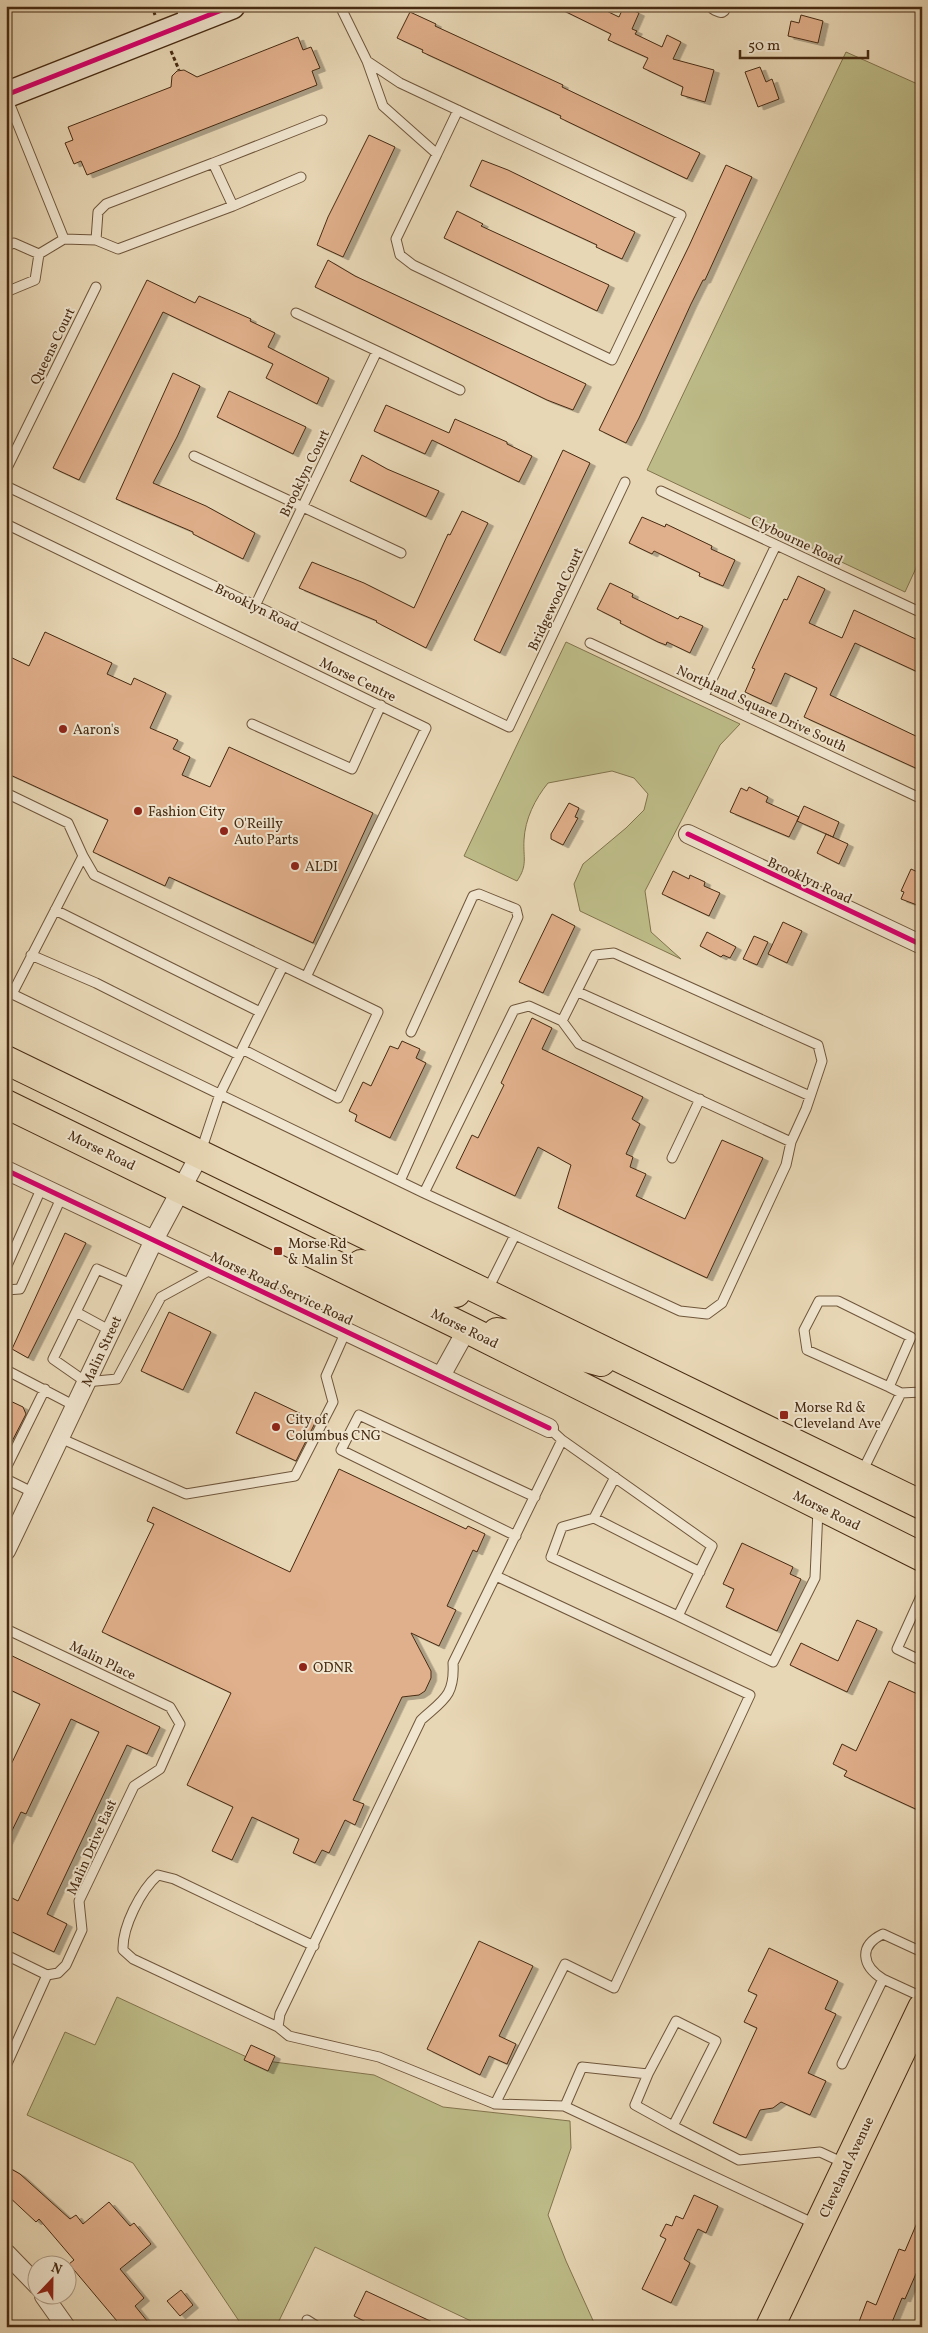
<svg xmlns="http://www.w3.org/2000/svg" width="928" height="2333" viewBox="0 0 928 2333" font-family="Vollkorn,serif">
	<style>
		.green { fill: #bdbc88; stroke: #82744d }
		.building { fill: #e0af8b; stroke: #472b12; filter: url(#shadow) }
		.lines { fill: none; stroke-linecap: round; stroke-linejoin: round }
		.lane-casing { stroke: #6f563b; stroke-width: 11 }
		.street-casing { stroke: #6f563b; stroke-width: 20 }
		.secondary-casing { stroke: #472b12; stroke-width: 28 }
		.primary-casing { stroke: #472b12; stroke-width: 30 }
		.path { stroke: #472b12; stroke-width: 3; stroke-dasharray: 4 2.5; stroke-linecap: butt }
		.lane { stroke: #f0e5cf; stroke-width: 9 }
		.street { stroke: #f0e5cf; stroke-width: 18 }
		.secondary { stroke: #f0e5cf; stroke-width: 25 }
		.primary { stroke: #e8d7b5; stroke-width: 28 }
		.cycleway-casing { stroke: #f0e5cf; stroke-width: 8 }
		.cycleway { stroke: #d6006c; stroke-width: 5 }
		.poi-dot { fill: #8f2418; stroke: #f0e5cf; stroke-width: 2 }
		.labels { text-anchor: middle; stroke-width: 4; stroke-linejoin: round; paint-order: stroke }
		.street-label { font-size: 14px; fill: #472b12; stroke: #f0e5cf }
		.poi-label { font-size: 14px; fill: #472b12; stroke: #f0e5cf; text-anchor: start }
	</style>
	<defs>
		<filter id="shadow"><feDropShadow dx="5.5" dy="3" stdDeviation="0" flood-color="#0004"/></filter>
	</defs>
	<rect width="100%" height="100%" fill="#e8d7b5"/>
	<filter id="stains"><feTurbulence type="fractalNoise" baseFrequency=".004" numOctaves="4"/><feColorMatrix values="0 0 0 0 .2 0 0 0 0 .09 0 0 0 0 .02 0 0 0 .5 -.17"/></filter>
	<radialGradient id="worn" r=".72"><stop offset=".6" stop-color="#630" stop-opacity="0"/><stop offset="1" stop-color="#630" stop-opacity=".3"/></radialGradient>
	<!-- green -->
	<path class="green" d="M846,52L922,86V555L905,592L647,470Z
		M566,642L740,724L720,745L645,891L651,932L681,959L580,911L574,884L583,864L626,828L644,810L648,794L634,778L612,771L548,783C535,799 525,819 524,840C523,858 528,865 517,881L464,856Z
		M117,1997L251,2059L374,2075L443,2107L570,2121L571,2148L548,2215L566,2261L596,2327H468L471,2321L315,2247L276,2327H243L133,2163L27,2115L65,2032L95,2045Z"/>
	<!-- building -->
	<path class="building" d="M554,6H596L619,17L624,6L639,13L632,29L637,31L635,34L662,47L667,35L681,42L673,59L714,70L705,102L681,95L683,87L643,68L648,58L608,40L611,34Z
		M410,12L436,24L435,26L563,85L562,87L700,153L687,179L560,118L561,116L422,52L423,50L397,38Z
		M801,15L823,21L818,43L788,36L791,21L799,23Z
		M298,37L303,50L311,47L320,68L312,71L317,85L87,175L81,161L74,164L65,143L73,140L68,127L171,87L172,76L177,71L184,70L197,77Z
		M760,67L766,82L772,79L779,99L758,107L745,72Z
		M369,135L395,147L343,257L317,245L328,217Z
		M482,160L508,170L635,232L622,259L596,247L597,245L470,186Z
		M726,165L752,177L705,280H703L691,304L639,418L626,443L599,430L689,246Z
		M457,211L483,224L481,226L609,285L597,311L444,238Z
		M328,260L355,276L586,384L573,410L547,400L315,287Z
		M147,280L195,303L199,296L251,319L250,321L275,333L268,347L329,378L317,404L266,378L273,364L163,312L79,480L53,468Z
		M173,373L200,386L177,437L153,483L206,506L255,533L243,559L193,534V532L116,499Z
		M229,391L306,427L293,454L217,417Z
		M386,405L449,433L455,419L507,442V444L532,456L519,482L432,440L425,454L374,431Z
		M563,450L590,463L500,653L474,640Z
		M362,455L387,469L439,491L426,517L350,481Z
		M462,511L488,523L426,648L376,622L377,621L299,588L312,562L364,583L414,608L448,534L450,535Z
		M642,517L665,527L666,524L712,546L711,549L735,560L723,586L699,576L700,573L654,551L652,554L629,543Z
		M798,576L825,589L809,623L842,638L854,610L922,642V674L855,643L830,695L922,739V771L804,717L817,688L785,673L771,704L745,692L755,669L752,668L784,599L787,600Z
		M610,583L633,594L632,597L678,619L680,616L703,626L690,653L667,642L666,645L658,642L620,623L621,621L597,609Z
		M45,632L112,663L107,674L131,685L134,678L166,693L150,728L178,740L173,749L190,757L182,775L210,787L229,747L373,813L313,943L169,877L165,886L93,852L108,820L6,773V655L29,666Z
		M749,787L768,797L766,802L799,817L789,837L730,812L741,788L747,791Z
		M569,803L579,808L575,817L578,818L563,845L551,839V834Z
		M804,806L839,822L833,837L797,821Z
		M826,834L848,844L839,864L817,853Z
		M911,869L922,874V894L917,905L901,899L904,892L901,891Z
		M673,871L689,879L690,875L705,882L704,886L720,893L709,916L662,894Z
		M552,914L575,926L543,993L519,982Z
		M783,922L802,931L787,963L768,954Z
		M707,932L736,947L730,958L723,955L721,957L700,946Z
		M754,936L768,942L757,965L743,959Z
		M532,1018L552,1028L542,1049L643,1097L632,1119L640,1124L626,1154L633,1157L630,1167L646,1174L636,1196L685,1219L722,1140L763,1158L707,1278L558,1208L571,1165L538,1147L515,1196L456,1168L472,1135L478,1138L504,1085L501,1083Z
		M402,1041L420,1049L416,1058L426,1063L390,1138L355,1121L357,1115L349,1111L363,1082L371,1086L390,1046L398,1049Z
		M65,1233L86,1243L28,1358L12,1349Z
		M169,1312L211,1332L183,1390L141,1371Z
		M255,1392L316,1421L296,1461L236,1433Z
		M6,1399L23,1407L26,1414L6,1453Z
		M339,1469L466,1529L468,1526L485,1534L477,1552L473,1550L447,1606L456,1610L439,1646L411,1633L431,1671V1678L425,1691L419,1695L402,1697L353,1800L364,1804L355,1825L345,1820L329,1853L322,1850L315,1863L293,1853L299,1839L252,1817L232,1860L212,1851L233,1807L187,1785L231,1693L102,1632L154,1524L147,1521L153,1507L290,1572Z
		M742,1543L793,1567L790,1574L801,1579L777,1631L726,1607L734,1589L723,1584Z
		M857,1620L877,1629L847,1692L790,1665L801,1643L838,1661Z
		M6,1653L160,1727L147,1754L127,1745L47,1914L67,1924L54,1952L6,1929V1895L18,1901L99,1732L71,1719L26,1814L21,1812L6,1843V1775L40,1704L6,1688Z
		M889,1681L922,1696V1812L844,1776L847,1771L833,1764L842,1744L856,1751Z
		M479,1941L533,1966L499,2036L516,2044L507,2064L489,2056L480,2075L427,2049Z
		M769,1948L838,1981L825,2009L836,2014L808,2073L826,2081L810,2115L781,2102L773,2108L760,2110L746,2138L713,2123L757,2028L744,2022L757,1995L748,1991Z
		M251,2045L275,2056L268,2071L244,2060Z
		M6,2166L20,2174L70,2219L76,2215L83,2224L109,2202L130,2226L134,2223L151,2244L120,2269L144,2298L135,2306L152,2327H122L69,2264L74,2260L39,2219L36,2222L6,2194Z
		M694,2195L718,2206L706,2233L698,2229L684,2259L690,2263L671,2303L642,2289L666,2239L660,2236L666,2224L672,2226L676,2216L683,2219Z
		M922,2211V2260L905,2299L902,2298L890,2327H857L867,2301L876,2305L899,2249L905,2251Z
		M181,2290L193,2305L180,2316L167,2301Z
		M366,2291L443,2327H376L354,2316Z"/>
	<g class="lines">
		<!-- lane casing -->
		<g class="lane-casing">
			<path id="lane" d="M180,6L186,22
				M340,6L367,61L383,106L437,154L458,110
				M367,61L400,83L681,215L612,360L413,265L400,255L396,239L437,154
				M6,95L64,239
				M213,163L322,120
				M233,206L301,177
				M6,246L14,243L39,254
				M39,254L64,239L96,240L118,249L233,206L213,163L106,204L98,212L96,240
				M6,292L35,280L39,254
				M296,313L460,390
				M194,456L401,553
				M6,470L96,287
				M6,486L509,727L625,482
				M661,491L922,613
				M6,524L426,728L306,977L94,875L83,856
				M255,606L377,351
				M590,643L922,799
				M704,696L776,545
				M252,724L352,769L381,705
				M6,793L68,823L83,856L12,994
				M55,910L260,1012
				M31,955L96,983L239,1055
				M6,991L424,1193L680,1311L707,1314L722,1303L786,1165L791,1142L806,1109L822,1061L818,1045L614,953L595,955L562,1021
				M578,992L810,1096
				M242,1049L338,1098L378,1012L306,977
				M201,1151L220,1094L283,966
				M672,1158L700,1099
				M400,1181L518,917L516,909L479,894L473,896L411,1032
				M424,1193L514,1010L529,1006L562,1021L579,1044L791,1142
				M6,1268L42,1187
				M133,1285L97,1269L53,1359L86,1382L117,1379L161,1297L214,1268
				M6,1290L20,1289L62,1196
				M487,1291L515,1235
				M76,1312L111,1331
				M6,1370L75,1406
				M889,1387L911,1337L838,1301H819L804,1330L807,1350L889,1387L901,1393
				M549,1428L562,1440L453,1663C455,1696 443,1700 421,1720L280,2014L278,2027L289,2036L379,2057L495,2104L564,2106L815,2224
				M60,1438L186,1494L295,1476L333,1402L326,1376L346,1331
				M562,1440L712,1546L678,1616L773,1662L815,1578L818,1509
				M6,1468L45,1389
				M862,1472L901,1393L922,1392
				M615,1477L594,1518L562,1527L551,1557L678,1616
				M6,1479L34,1493
				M594,1518L700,1572
				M516,1536L341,1450L359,1415L535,1497
				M922,1594L897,1649L922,1661
				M6,1629L170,1707L180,1724L160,1769L134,1786L79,1901L82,1930L66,1965L58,1973L47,1975
				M6,1955L47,1975
				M883,1979C862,1966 858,1946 883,1934L922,1952
				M278,2027L133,1959L123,1950C122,1927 141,1890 158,1875L174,1879L314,1946
				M842,2064L883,1979L922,1997
				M6,2066L47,1975
				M648,2074L635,2105L673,2126
				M495,2104L565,1964L614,1988L750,1695L496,1576
				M565,2106L582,2067L648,2074L676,2021L716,2041L673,2126L739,2160L820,2152L846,2164
				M307,2320L318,2327"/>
		</g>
		<!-- street casing -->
		<g class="street-casing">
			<path id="street" d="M716,6L721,8
				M688,834L922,945
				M6,1170L549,1428
				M441,1376L467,1329
				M6,1551L154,1240L200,1154
				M6,2253L38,2286
				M44,2296L66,2327"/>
		</g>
		<!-- secondary casing -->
		<g class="secondary-casing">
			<path id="secondary" d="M6,95L232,6"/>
		</g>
		<!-- primary casing -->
		<g class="primary-casing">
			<path id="primary" d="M6,1060L922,1505
				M6,1104L467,1329L922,1557
				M361,1264L385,1269L456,1293
				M497,1332L519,1335L565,1352L601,1362
				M770,2327L922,2008"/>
		</g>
		<!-- path -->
		<path class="path" d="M152,6L155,15
			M171,51L179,70"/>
		<!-- lane -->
		<use href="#lane" class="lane"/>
		<!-- street -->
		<use href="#street" class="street"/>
		<!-- secondary -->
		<use href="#secondary" class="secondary"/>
		<!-- primary -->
		<use href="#primary" class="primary"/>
		<!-- cycleway casing -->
		<g class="cycleway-casing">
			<path id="cycleway" d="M6,95L232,6
				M688,834L922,945
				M6,1170L549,1428"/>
		</g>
		<!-- cycleway -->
		<use href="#cycleway" class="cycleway"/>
	</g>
	<!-- markers -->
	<g class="poi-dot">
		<circle cx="63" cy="729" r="5"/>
		<circle cx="138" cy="811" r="5"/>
		<circle cx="224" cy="831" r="5"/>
		<circle cx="295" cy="866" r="5"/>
		<rect x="273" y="1246" width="10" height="10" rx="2.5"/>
		<rect x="779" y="1410" width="10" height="10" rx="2.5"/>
		<circle cx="276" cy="1427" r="5"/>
		<circle cx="303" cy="1667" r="5"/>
	</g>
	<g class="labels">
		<!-- street labels -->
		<g class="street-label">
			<text transform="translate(52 346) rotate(-64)" y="5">Queens Court</text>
			<text transform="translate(304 473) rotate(-64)" y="5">Brooklyn Court</text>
			<text transform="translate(797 540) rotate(25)" y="5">Clybourne Road</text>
			<text transform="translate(555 599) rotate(-65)" y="5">Bridgewood Court</text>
			<text transform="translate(257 607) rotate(26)" y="5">Brooklyn Road</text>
			<text transform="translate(358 679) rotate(26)" y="5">Morse Centre</text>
			<text transform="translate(762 708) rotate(25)" y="5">Northland Square Drive South</text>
			<text transform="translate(810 880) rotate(25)" y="5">Brooklyn Road</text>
			<text transform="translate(102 1150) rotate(26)" y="5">Morse Road</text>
			<text transform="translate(282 1288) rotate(25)" y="5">Morse Road Service Road</text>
			<text transform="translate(465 1328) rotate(26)" y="5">Morse Road</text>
			<text transform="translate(101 1351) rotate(-65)" y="5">Malin Street</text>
			<text transform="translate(827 1510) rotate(26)" y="5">Morse Road</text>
			<text transform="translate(103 1660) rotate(26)" y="5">Malin Place</text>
			<text transform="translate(91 1847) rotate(-66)" y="5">Malin Drive East</text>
			<text transform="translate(846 2167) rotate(-65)" y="5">Cleveland Avenue</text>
		</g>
		<!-- poi labels -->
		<g class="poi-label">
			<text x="73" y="734">Aaron's</text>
			<text x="148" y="816">Fashion City</text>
			<text x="234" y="828">O'Reilly<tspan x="234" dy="16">Auto Parts</tspan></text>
			<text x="305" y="871">ALDI</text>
			<text x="288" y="1248">Morse Rd<tspan x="288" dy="16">&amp; Malin St</tspan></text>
			<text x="794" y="1412">Morse Rd &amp;<tspan x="794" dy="16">Cleveland Ave</tspan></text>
			<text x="286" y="1424">City of<tspan x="286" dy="16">Columbus CNG</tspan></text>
			<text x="313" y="1672">ODNR</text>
		</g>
	</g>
	<!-- margin -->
	<rect width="928" height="2333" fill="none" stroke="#e8d7b5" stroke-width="25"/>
	<rect x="8" y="8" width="913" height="2318" fill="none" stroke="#472b12" stroke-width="2.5"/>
	<rect x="12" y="12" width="903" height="2308" fill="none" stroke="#472b12"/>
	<!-- north arrow -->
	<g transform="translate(52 2280) rotate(22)"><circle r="24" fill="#f0e5cf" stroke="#ac9b83"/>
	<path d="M0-4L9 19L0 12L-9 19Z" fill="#8f2418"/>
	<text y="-8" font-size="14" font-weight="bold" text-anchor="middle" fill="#472b12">N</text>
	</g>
	<!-- scale -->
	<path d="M740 50v8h128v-8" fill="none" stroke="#472b12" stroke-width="2.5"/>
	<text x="748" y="50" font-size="15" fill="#472b12" stroke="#f0e5cf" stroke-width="4" paint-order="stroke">50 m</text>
	<rect width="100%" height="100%" filter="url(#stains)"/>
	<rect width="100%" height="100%" fill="url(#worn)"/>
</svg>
